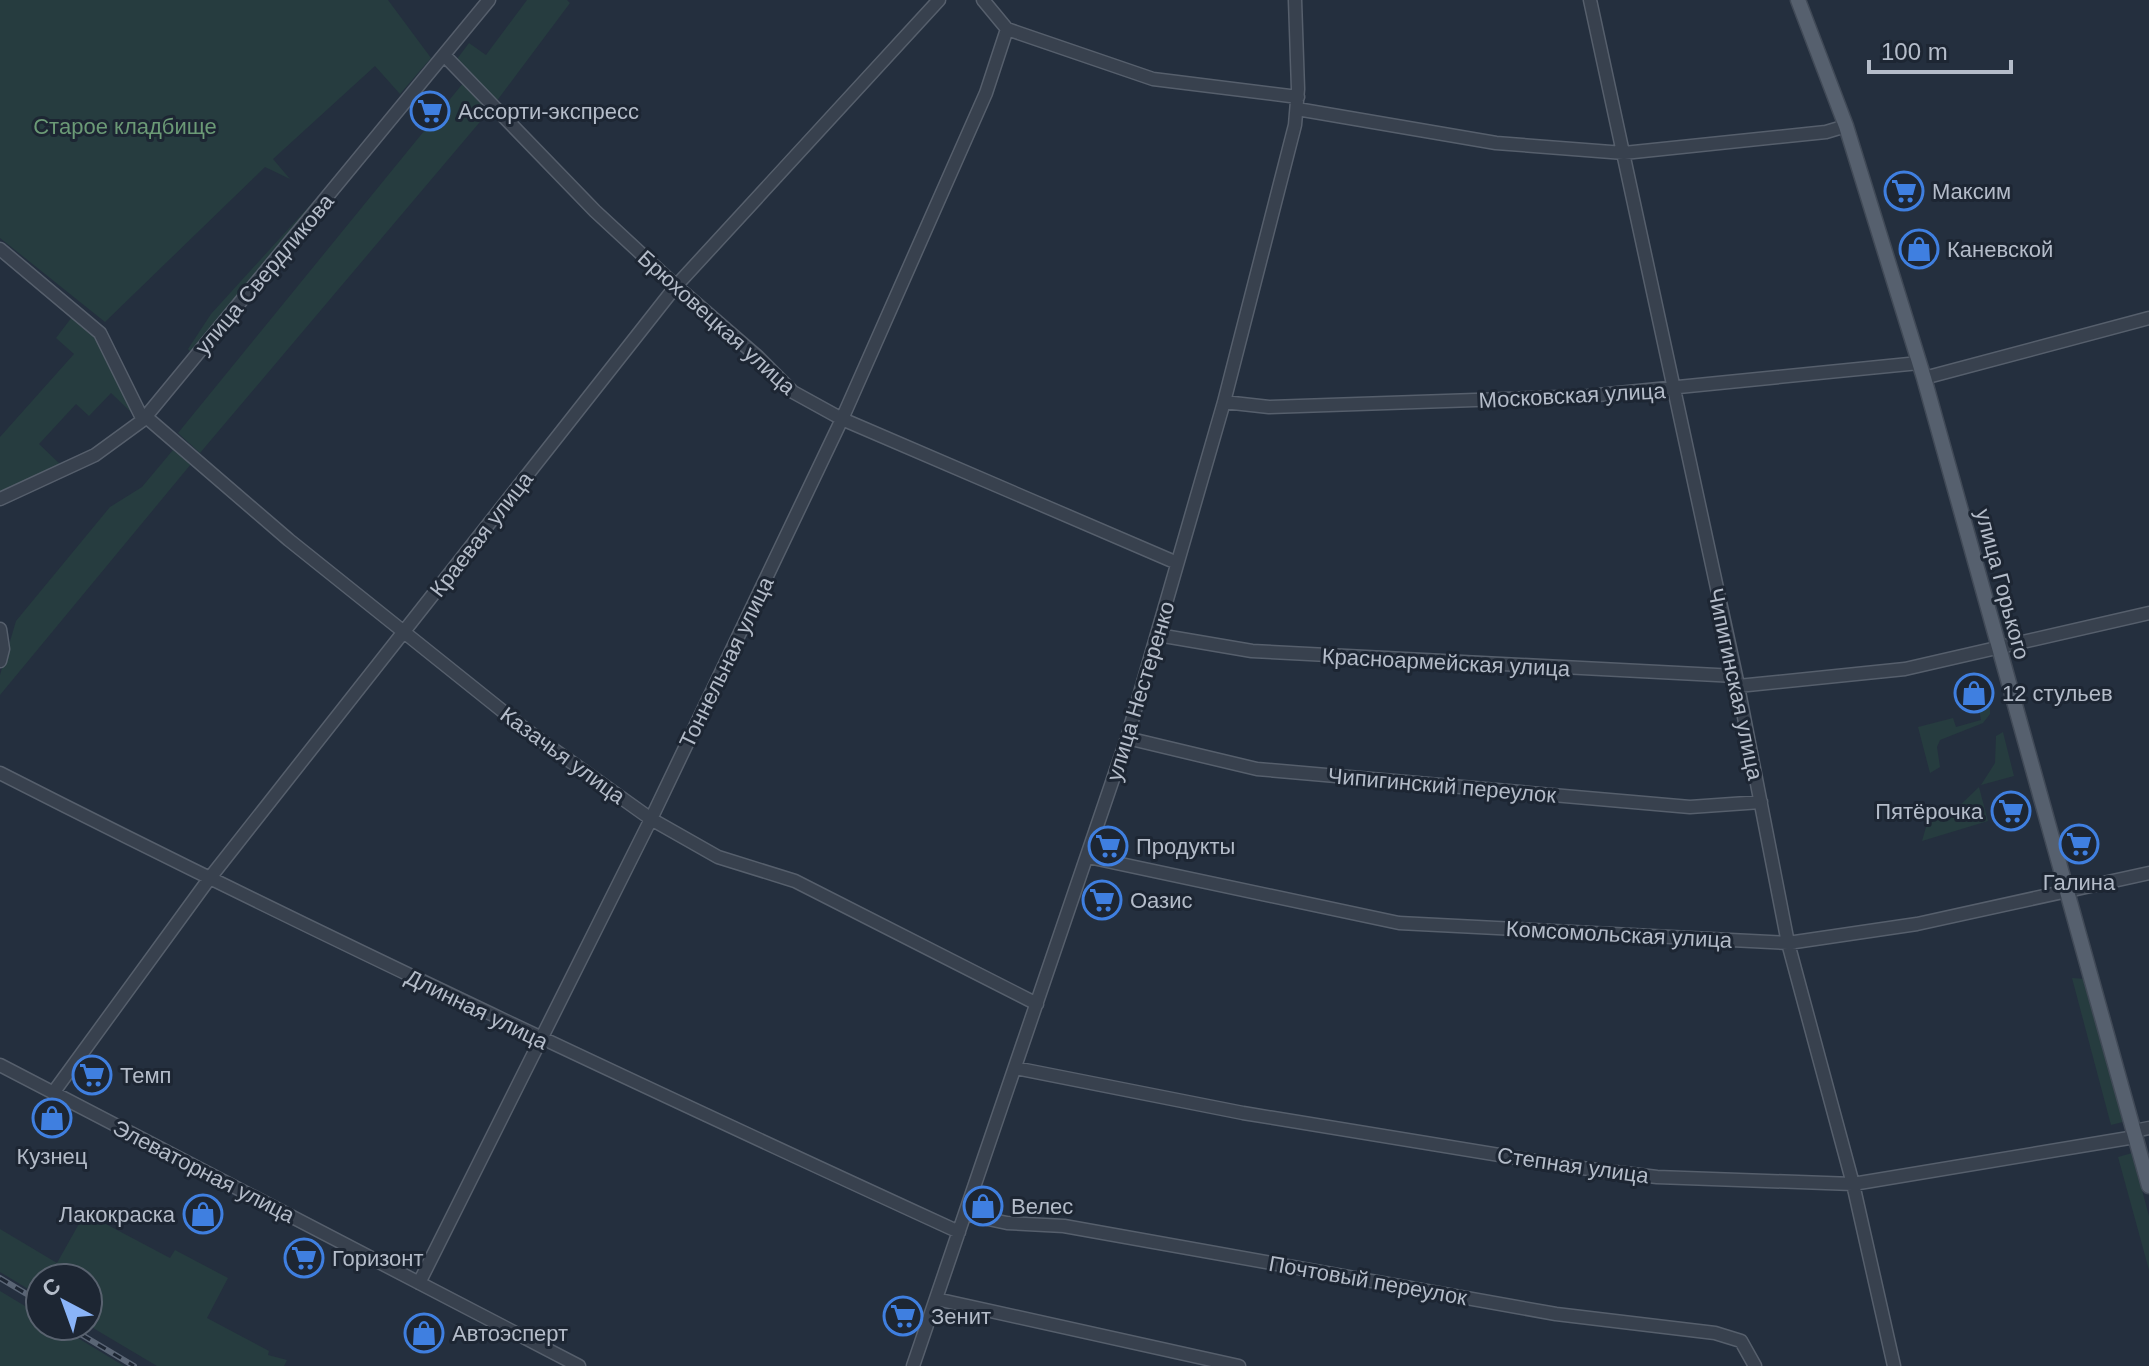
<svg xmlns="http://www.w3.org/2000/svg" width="2149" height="1366" viewBox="0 0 2149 1366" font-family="Arial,sans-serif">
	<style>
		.green { fill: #263c3f }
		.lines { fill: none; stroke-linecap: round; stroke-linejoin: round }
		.minor-casing { stroke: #565f6c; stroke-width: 15 }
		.major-casing { stroke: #414a57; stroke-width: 17 }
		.minor { stroke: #38414e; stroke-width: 12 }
		.major { stroke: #56606e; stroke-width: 14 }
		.rail-casing { stroke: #5a6575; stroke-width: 6 }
		.rail { stroke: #1d2633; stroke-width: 3; stroke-dasharray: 9; stroke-linecap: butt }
		.labels { text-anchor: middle; stroke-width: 6; stroke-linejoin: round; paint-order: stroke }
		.poi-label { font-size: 22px; fill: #b4bcc9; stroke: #1d2633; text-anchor: start }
		.park-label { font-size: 22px; fill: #6b9a76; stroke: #1d2633 }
		.street-label { font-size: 22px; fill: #b4bcc9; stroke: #1d2633 }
	</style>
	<rect width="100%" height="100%" fill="#242f3e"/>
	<!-- green -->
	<path class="green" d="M0,0H388L431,58L400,94L375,66L273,159L290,179L265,167L105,322L0,238Z
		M527,0H567L570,3L496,102L457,59L469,43L486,55Z
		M464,82L490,110L200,453L178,433Z
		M312,203L316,206L192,354L188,349L211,314Z
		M72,317L96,334L132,413L111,393L89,416L76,404L39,444L62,466L0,492V437L74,354L56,338Z
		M173,450L191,464L0,695V675L16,621L110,507L142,487Z
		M1990,707V714L1983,723L1940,740L1937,747L1940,767L1930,773L1918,727L1953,718L1956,727L1981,720L1979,709Z
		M2003,732L2014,776L1981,785L1995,763L1996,736Z
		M1979,787L1988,821L1922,841L1930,813L1955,810Z
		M2072,978L2085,979L2123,1122L2111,1125Z
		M2132,1153L2149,1216V1270L2118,1157Z
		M85,1213L170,1258L175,1250L228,1278L207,1318L269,1351L268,1355L287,1360L284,1366H157L88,1325V1278H40V1296L0,1272V1229L57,1263Z
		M0,1291L40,1315V1326H58L124,1366H0Z"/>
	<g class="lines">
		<!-- minor casing -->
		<g class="minor-casing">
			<path id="minor" d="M983,0L1007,29L1153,79L1298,97
				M1590,0L1736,676L1788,943L1853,1184L1894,1366
				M445,56L595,211L676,286L758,357L793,392L842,419L1177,563
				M1297,109L1496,143L1624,153L1826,132L1846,126
				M0,249L100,333L143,420
				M1924,378L2149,318
				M1224,402L1269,407L1588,396L1919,363
				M145,416L289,540L525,729L651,819L718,857L795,881L1037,1004
				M0,499L95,455L143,420L489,0
				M0,629L3,649L0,661
				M1158,635L1252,651L1736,676
				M1738,686L1905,669L2149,613
				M1127,738L1257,769L1690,807L1761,802
				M0,773C316,934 637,1084 959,1232
				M1088,857L1399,923L1788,943L1917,924L2149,873
				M0,1065L579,1366
				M1015,1068L1243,1113L1573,1167L1657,1177L1853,1184L2135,1137
				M53,1093L209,879L676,286L939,0
				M2134,1131L2149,1128
				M965,1214L1007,1223L1064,1226L1556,1314L1715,1333L1741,1341L1755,1366
				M419,1283L651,819L842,419L986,93L1007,29
				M936,1299L1239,1366
				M913,1366L1127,738L1224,402L1295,125L1298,89L1295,0"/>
		</g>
		<!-- major casing -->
		<g class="major-casing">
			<path id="major" d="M1798,0L1846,126L1924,378L2149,1186"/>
		</g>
		<!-- minor -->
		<use href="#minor" class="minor"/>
		<!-- major -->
		<use href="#major" class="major"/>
		<!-- rail casing -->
		<g class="rail-casing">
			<path id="rail" d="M0,1278L40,1302
				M67,1326L134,1366"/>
		</g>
		<!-- rail -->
		<use href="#rail" class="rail"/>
	</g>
	<!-- icons -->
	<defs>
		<g id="supermarket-ring" transform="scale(2)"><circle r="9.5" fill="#1d2633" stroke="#3f7fe0" stroke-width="1.5"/><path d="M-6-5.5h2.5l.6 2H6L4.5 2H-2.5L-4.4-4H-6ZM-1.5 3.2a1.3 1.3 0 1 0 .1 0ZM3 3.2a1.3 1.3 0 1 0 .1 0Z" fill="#3f7fe0"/></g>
		<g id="shop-ring" transform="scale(2)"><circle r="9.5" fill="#1d2633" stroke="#3f7fe0" stroke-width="1.5"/><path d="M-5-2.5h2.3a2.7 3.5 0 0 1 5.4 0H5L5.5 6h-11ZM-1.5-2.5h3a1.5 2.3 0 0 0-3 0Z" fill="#3f7fe0"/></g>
	</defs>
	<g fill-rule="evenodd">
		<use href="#supermarket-ring" x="430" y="111"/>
		<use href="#supermarket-ring" x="1904" y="191"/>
		<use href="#shop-ring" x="1919" y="249"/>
		<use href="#shop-ring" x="1974" y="693"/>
		<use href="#supermarket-ring" x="2011" y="811"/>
		<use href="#supermarket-ring" x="2079" y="844"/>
		<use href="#supermarket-ring" x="1108" y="846"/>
		<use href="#supermarket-ring" x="1102" y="900"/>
		<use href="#supermarket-ring" x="92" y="1075"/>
		<use href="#shop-ring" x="52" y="1118"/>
		<use href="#shop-ring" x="983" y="1206"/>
		<use href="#shop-ring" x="203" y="1214"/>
		<use href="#supermarket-ring" x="304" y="1258"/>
		<use href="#supermarket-ring" x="903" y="1316"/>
		<use href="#shop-ring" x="424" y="1333"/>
	</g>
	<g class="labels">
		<!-- poi labels -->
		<g class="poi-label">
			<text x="458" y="119">Ассорти-экспресс</text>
			<text x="1932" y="199">Максим</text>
			<text x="1947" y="257">Каневской</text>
			<text x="2002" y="701">12 стульев</text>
			<text x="1983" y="819" text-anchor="end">Пятёрочка</text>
			<text x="1136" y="854">Продукты</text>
			<text x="2079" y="890" text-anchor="middle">Галина</text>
			<text x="1130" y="908">Оазис</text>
			<text x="120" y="1083">Темп</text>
			<text x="52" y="1164" text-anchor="middle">Кузнец</text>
			<text x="1011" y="1214">Велес</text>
			<text x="175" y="1222" text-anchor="end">Лакокраска</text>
			<text x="332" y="1266">Горизонт</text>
			<text x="931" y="1324">Зенит</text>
			<text x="452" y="1341">Автоэсперт</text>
		</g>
		<!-- park labels -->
		<g class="park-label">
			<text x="125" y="134">Старое кладбище</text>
		</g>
		<!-- street labels -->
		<g class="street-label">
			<text transform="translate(264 274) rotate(-50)" y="8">улица Свердликова</text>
			<text transform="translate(717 322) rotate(42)" y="8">Брюховецкая улица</text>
			<text transform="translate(1572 395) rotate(-3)" y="8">Московская улица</text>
			<text transform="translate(481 534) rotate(-52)" y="8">Краевая улица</text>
			<text transform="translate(2003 584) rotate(75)" y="8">улица Горького</text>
			<text transform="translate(726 662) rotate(-64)" y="8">Тоннельная улица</text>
			<text transform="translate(1446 662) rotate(3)" y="8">Красноармейская улица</text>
			<text transform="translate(1736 684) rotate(78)" y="8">Чипигинская улица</text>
			<text transform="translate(1140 691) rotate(-73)" y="8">улица Нестеренко</text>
			<text transform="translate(563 755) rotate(36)" y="8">Казачья улица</text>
			<text transform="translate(1442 785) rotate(5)" y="8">Чипигинский переулок</text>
			<text transform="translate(1619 934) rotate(3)" y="8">Комсомольская улица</text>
			<text transform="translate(477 1009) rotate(26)" y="8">Длинная улица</text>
			<text transform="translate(1573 1165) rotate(8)" y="8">Степная улица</text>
			<text transform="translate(204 1171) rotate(27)" y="8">Элеваторная улица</text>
			<text transform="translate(1368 1280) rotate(10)" y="8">Почтовый переулок</text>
		</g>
	</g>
	<!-- north arrow -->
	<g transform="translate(64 1302) rotate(319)"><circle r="38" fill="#1d2633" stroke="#59626f" stroke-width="2"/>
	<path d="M0-6L14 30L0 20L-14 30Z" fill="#8ab4f8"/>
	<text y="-12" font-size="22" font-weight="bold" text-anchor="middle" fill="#b4bcc9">С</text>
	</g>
	<!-- scale -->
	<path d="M1869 60v12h142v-12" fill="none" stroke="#b4bcc9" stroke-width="4"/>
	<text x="1881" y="60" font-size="24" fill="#b4bcc9" stroke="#1d2633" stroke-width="6" paint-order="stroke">100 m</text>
</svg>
